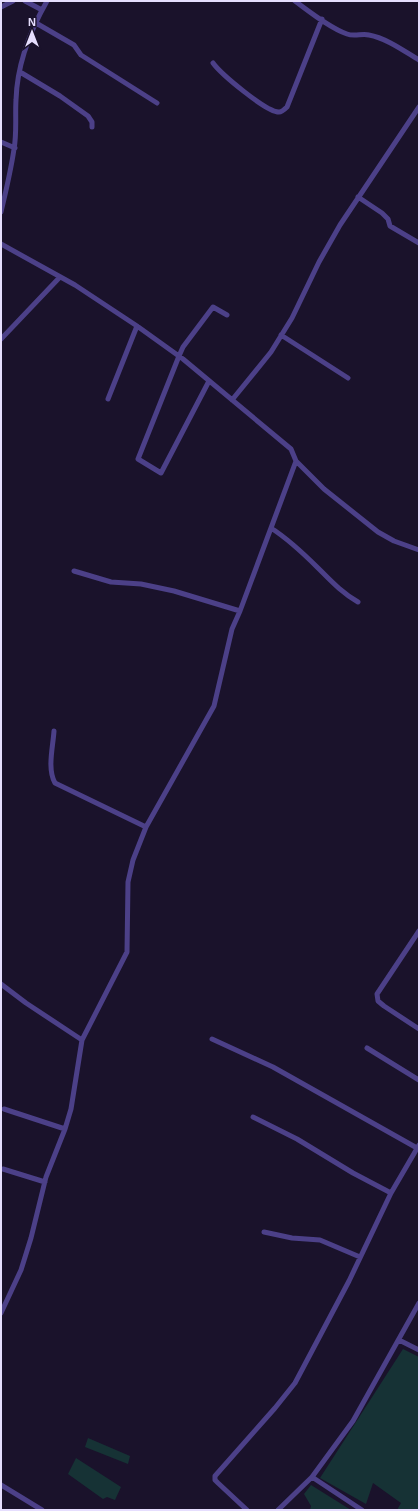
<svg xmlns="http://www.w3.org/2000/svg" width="420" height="1511" viewBox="0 0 420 1511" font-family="Arial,sans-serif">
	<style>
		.green { fill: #163235 }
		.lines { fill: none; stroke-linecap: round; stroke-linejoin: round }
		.street { stroke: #4c4088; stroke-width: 5 }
	</style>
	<rect width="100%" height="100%" fill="#1a122b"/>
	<!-- green -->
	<path class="green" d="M403,1349L419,1357V1510H397L401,1503L373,1483L366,1504L320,1478Z
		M88,1438L130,1456L128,1464L85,1447Z
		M76,1458L121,1487L115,1500L107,1497L103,1499L68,1474Z
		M311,1485L351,1510H310L311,1506L304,1494Z"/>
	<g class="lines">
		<!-- street -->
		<path class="street" d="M25,1L42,10
			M295,1C310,12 330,28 347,34C355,37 362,33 369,35C386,38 404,51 419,60
			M1,7L13,1
			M36,23L74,45L81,55L157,103
			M213,63C221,74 266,112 279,112C282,112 285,109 287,107L322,19
			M20,72L60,96L88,116L92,122V127
			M1,142L15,148
			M358,197L382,213L388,219L390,226L419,243
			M1,212C6,191 11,170 14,149C17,133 15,116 16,100C17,65 30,31 47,1
			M1,244L75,285L137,326L183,359L291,449L296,461L324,489L378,532L394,541L419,550
			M281,335L348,378
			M1,339L60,277
			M209,381L161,473L138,459L179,356L183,347L213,307L227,315
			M108,399L137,326
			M232,400L271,352L292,318L319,262L340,225L419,107
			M271,528C288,539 303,553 318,568C331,581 342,593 358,602
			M74,571L111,582L141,584L174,591L240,611
			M54,731C53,747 47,769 55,783L146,827
			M419,931L377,994L378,1001L384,1006L419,1029
			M1,984L26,1003L82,1040
			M212,1039L273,1067L417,1148
			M367,1048L419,1080
			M4,1109L65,1129
			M253,1117L297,1139L353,1173L391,1193
			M3,1169L45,1182
			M264,1232L292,1238L320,1240L360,1257
			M1,1313L21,1270L31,1238L46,1177L65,1129L71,1109L82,1040L127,952L128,882L133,860L146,827L214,706L232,629L240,611L296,461
			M399,1340L419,1350
			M312,1477L362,1510
			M1,1485L42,1510
			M247,1510L218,1483L215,1480V1476L275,1408L295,1383L349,1281L391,1193L419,1145
			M278,1510L312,1477L353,1421L419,1303"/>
	</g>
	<!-- border -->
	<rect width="420" height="1511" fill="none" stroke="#e6defe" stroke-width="4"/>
	<!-- north arrow -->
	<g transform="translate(32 32)" stroke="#1a122b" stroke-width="3" paint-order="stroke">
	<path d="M0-3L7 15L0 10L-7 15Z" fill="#e6defe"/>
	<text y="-6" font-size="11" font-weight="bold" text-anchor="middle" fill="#e6defe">N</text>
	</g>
</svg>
